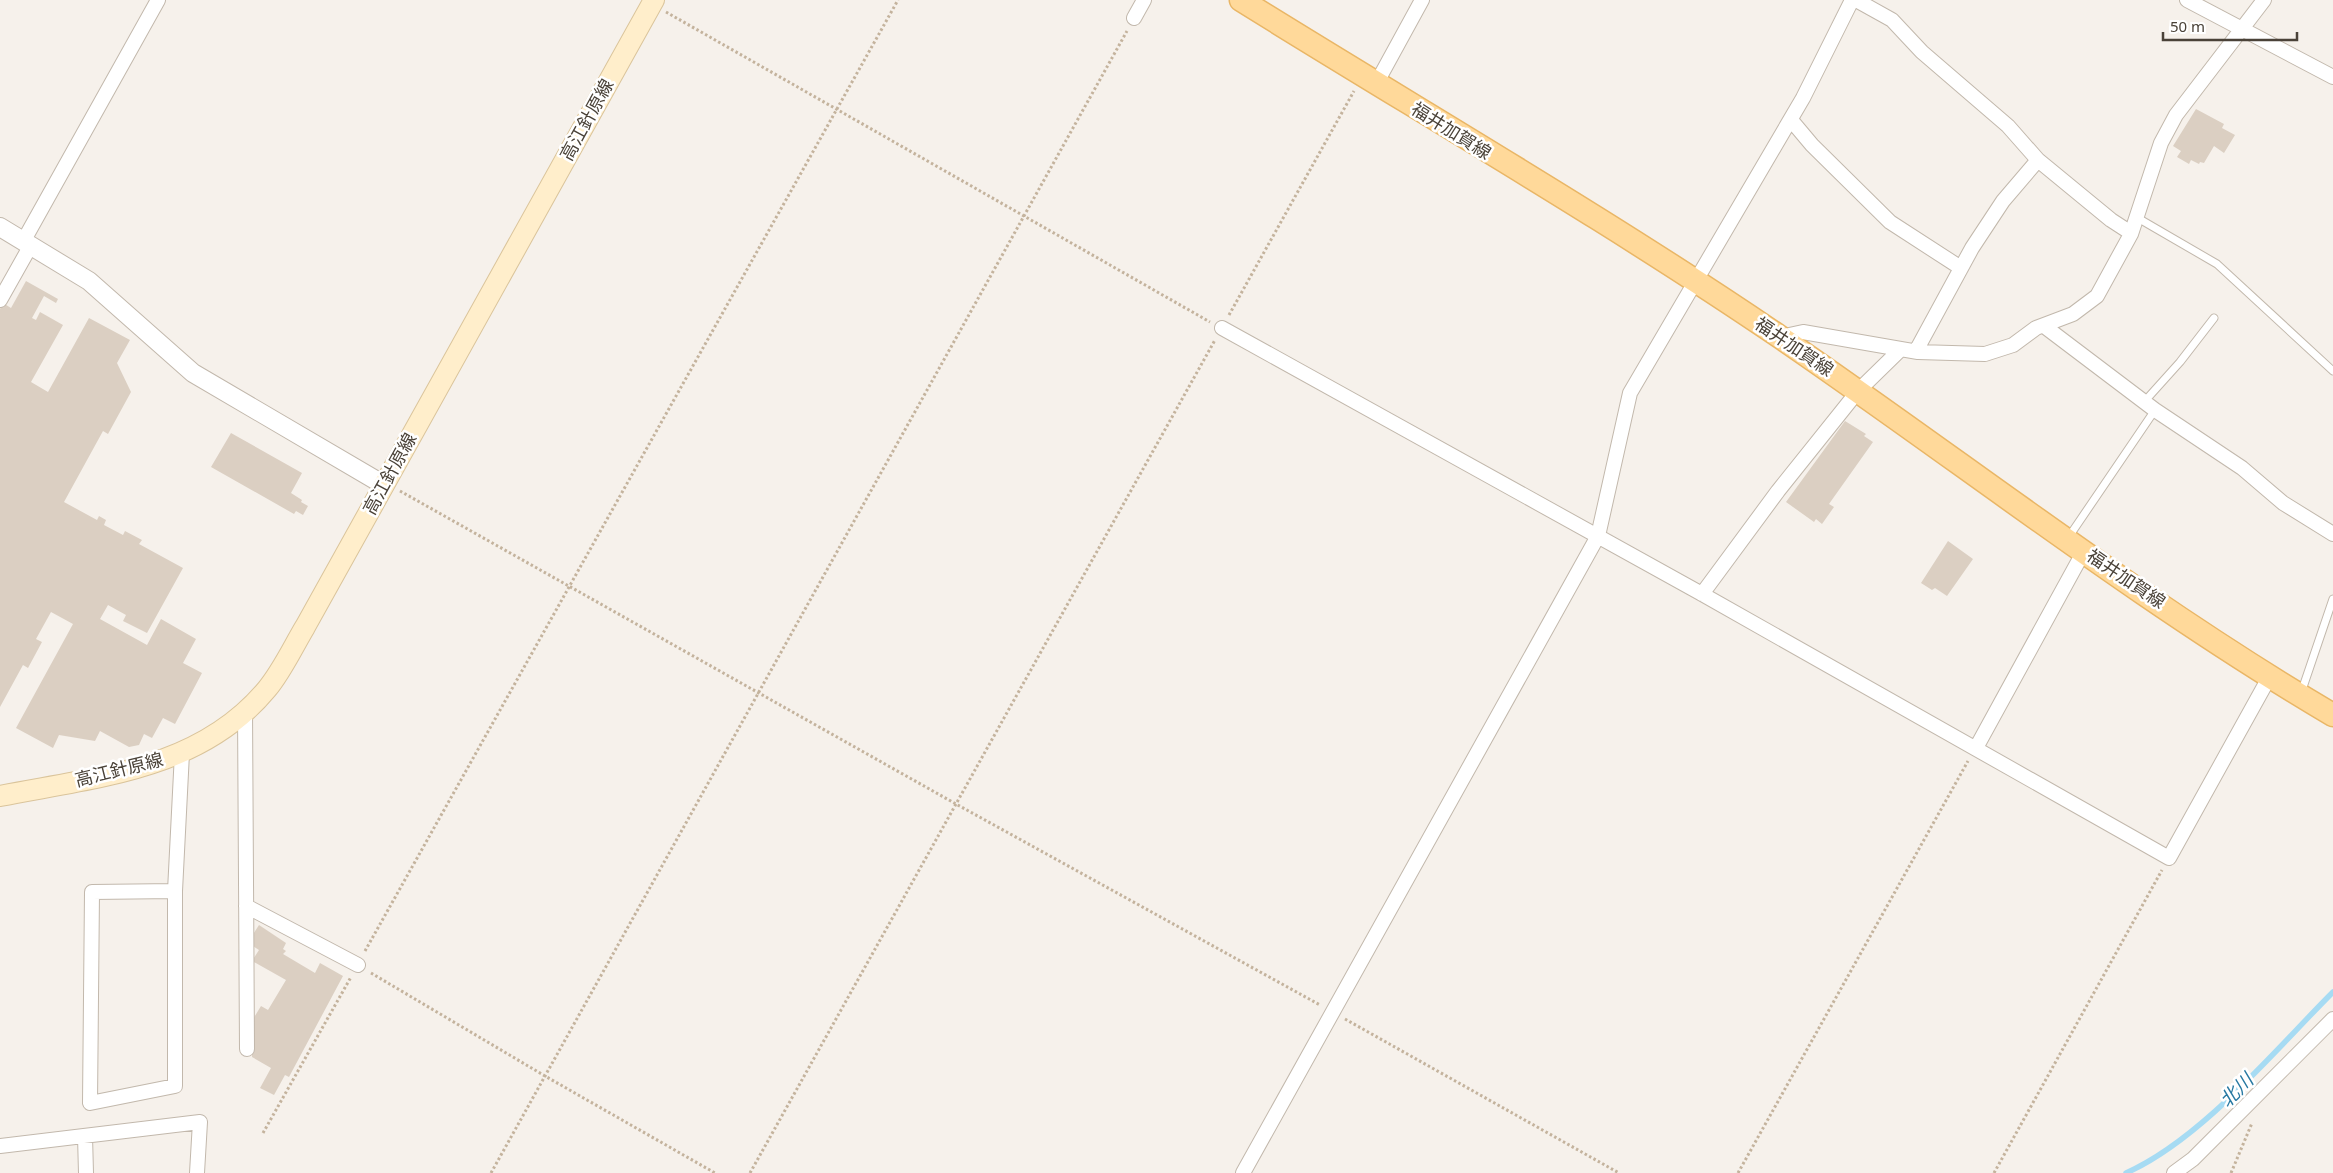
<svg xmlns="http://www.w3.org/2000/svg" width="2333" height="1173" viewBox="0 0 2333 1173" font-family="'Noto Sans','Noto Sans JP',sans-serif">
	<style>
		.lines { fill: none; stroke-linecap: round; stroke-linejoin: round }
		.stream { stroke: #a6dbf3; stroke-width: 5.5 }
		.building { fill: #dbcfc2 }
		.service-casing { stroke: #c2b8ac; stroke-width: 9 }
		.minor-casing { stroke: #c2b8ac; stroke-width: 16 }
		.tertiary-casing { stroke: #c2b8ac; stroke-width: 20 }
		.secondary-casing { stroke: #dac49b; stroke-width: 22 }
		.primary-casing { stroke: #e9b666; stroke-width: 25 }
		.path { stroke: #c4b39d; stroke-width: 3; stroke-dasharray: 2.5 2.5; stroke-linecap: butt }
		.service { stroke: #fff; stroke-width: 7 }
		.minor { stroke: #fff; stroke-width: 14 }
		.tertiary { stroke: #fff; stroke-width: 18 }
		.secondary { stroke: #ffeecb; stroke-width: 20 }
		.primary { stroke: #ffd99a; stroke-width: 22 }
		.labels { text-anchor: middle; stroke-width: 5; stroke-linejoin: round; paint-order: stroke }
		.street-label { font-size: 18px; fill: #4a4238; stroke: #fff }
		.water-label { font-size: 19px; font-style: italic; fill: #2879a2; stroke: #fff }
	</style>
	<rect width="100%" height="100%" fill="#f6f1eb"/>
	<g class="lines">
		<!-- stream -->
		<path class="stream" d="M2126,1173C2202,1139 2274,1051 2333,992"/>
	</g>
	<!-- building -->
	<path class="building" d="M2196,109L2224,124L2222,128L2235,135L2224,153L2214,146L2204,163L2200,162L2199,164L2191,160L2189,164L2177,157L2181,151L2173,146Z
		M26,281L58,299L56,303L44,296L32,318L36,320L40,312L63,325L31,382L48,392L89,318L130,340L117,363L131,392L108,434L103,431L64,502L97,520L99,516L106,520L104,525L123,535L125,531L142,540L139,544L183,568L147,633L123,621L126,615L108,605L100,619L147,645L161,619L196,639L183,663L202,673L175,724L163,718L152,738L144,734L139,745L129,747L100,731L95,741L59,735L53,748L16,728L73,624L51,612L36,639L42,642L28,668L23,665L0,707V309L3,303L11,308Z
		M1845,421L1866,434L1864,436L1873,442L1829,504L1834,507L1822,524L1816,519L1814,522L1786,502Z
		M231,433L302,473L291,493L302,500L301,502L308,506L303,515L296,511L294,514L211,467Z
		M1948,541L1973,559L1947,596L1935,588L1932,590L1921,583Z
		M259,925L286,943L283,949L286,951L283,954L315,973L320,963L343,976L289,1077L285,1075L274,1095L260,1088L271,1068L252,1057L253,1019L261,1006L268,1010L286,980L252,961L259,950L253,946L252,936Z"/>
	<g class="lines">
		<!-- service casing -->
		<g class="service-casing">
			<path id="service" d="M2136,217L2217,264L2333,371
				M2144,402L2180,362L2214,318
				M2068,538L2155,410
				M2301,693L2333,599"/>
		</g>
		<!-- minor casing -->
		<g class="minor-casing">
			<path id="minor" d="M1856,0L1892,20L1922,52L2008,126L2038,160L2111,220L2131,233
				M2187,0L2333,77
				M1134,18L1144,0
				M1376,84L1422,0
				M1791,120L1812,145L1890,222L1961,268
				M24,240L158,0
				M0,300L31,245
				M2044,326L2155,410L2242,468L2283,503L2333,534
				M1222,328L1702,594L2169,858L2270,676
				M1780,337L1803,332L1918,352L1985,354L2013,345L2036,328L2073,314L2097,296L2131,234L2161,143L2176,115L2264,0
				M1916,351L1972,248L2003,201L2038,160
				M1702,594L1778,491L1858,391L1901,349
				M245,710L247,1049
				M1976,748L2084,551
				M175,891V1086L90,1103L92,892Z
				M175,891L182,753
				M246,906L358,965
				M85,1136L86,1173
				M0,1146L200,1122L197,1173
				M1243,1173L1598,536L1630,393L1803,98L1852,0
				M2174,1173L2193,1159L2333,1019"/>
		</g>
		<!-- tertiary casing -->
		<g class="tertiary-casing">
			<path id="tertiary" d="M0,227L89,281L193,373L384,485"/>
		</g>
		<!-- secondary casing -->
		<g class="secondary-casing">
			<path id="secondary" d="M0,796C96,777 200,770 267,689C282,671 293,647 305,627L654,0"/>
		</g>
		<!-- primary casing -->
		<g class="primary-casing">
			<path id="primary" d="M1241,0C1421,112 1605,218 1780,337C1964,463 2141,602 2333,715"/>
		</g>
		<!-- path -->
		<path class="path" d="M666,12L1210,322
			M1229,315L1354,91
			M400,491L956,804L1320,1005
			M365,951L898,0
			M371,973L545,1076L715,1173
			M1345,1019L1619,1173
			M263,1133L351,977
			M491,1173L1127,31
			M750,1173L1215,340
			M1738,1173L1968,761
			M1994,1173L2162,870
			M2231,1173L2252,1123"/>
		<!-- service -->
		<use href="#service" class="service"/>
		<!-- minor -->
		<use href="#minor" class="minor"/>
		<!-- tertiary -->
		<use href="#tertiary" class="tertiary"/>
		<!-- secondary -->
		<use href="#secondary" class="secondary"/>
		<!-- primary -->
		<use href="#primary" class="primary"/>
	</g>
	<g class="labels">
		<!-- street labels -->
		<g class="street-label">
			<text transform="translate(587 120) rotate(-61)" y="6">高江針原線</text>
			<text transform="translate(1451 131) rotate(32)" y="6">福井加賀線</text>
			<text transform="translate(1794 347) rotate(34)" y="6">福井加賀線</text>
			<text transform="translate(390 474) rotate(-61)" y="6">高江針原線</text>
			<text transform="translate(2126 579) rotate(34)" y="6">福井加賀線</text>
			<text transform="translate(119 770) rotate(-14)" y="6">高江針原線</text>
		</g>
		<!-- water labels -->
		<g class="water-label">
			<text transform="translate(2236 1090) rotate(-45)" y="7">北川</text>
		</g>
	</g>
	<!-- scale -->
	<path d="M2163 32v8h134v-8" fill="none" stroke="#4a4238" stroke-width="2.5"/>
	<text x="2170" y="32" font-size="15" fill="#4a4238" stroke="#ffffff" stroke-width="4" paint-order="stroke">50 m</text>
</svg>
